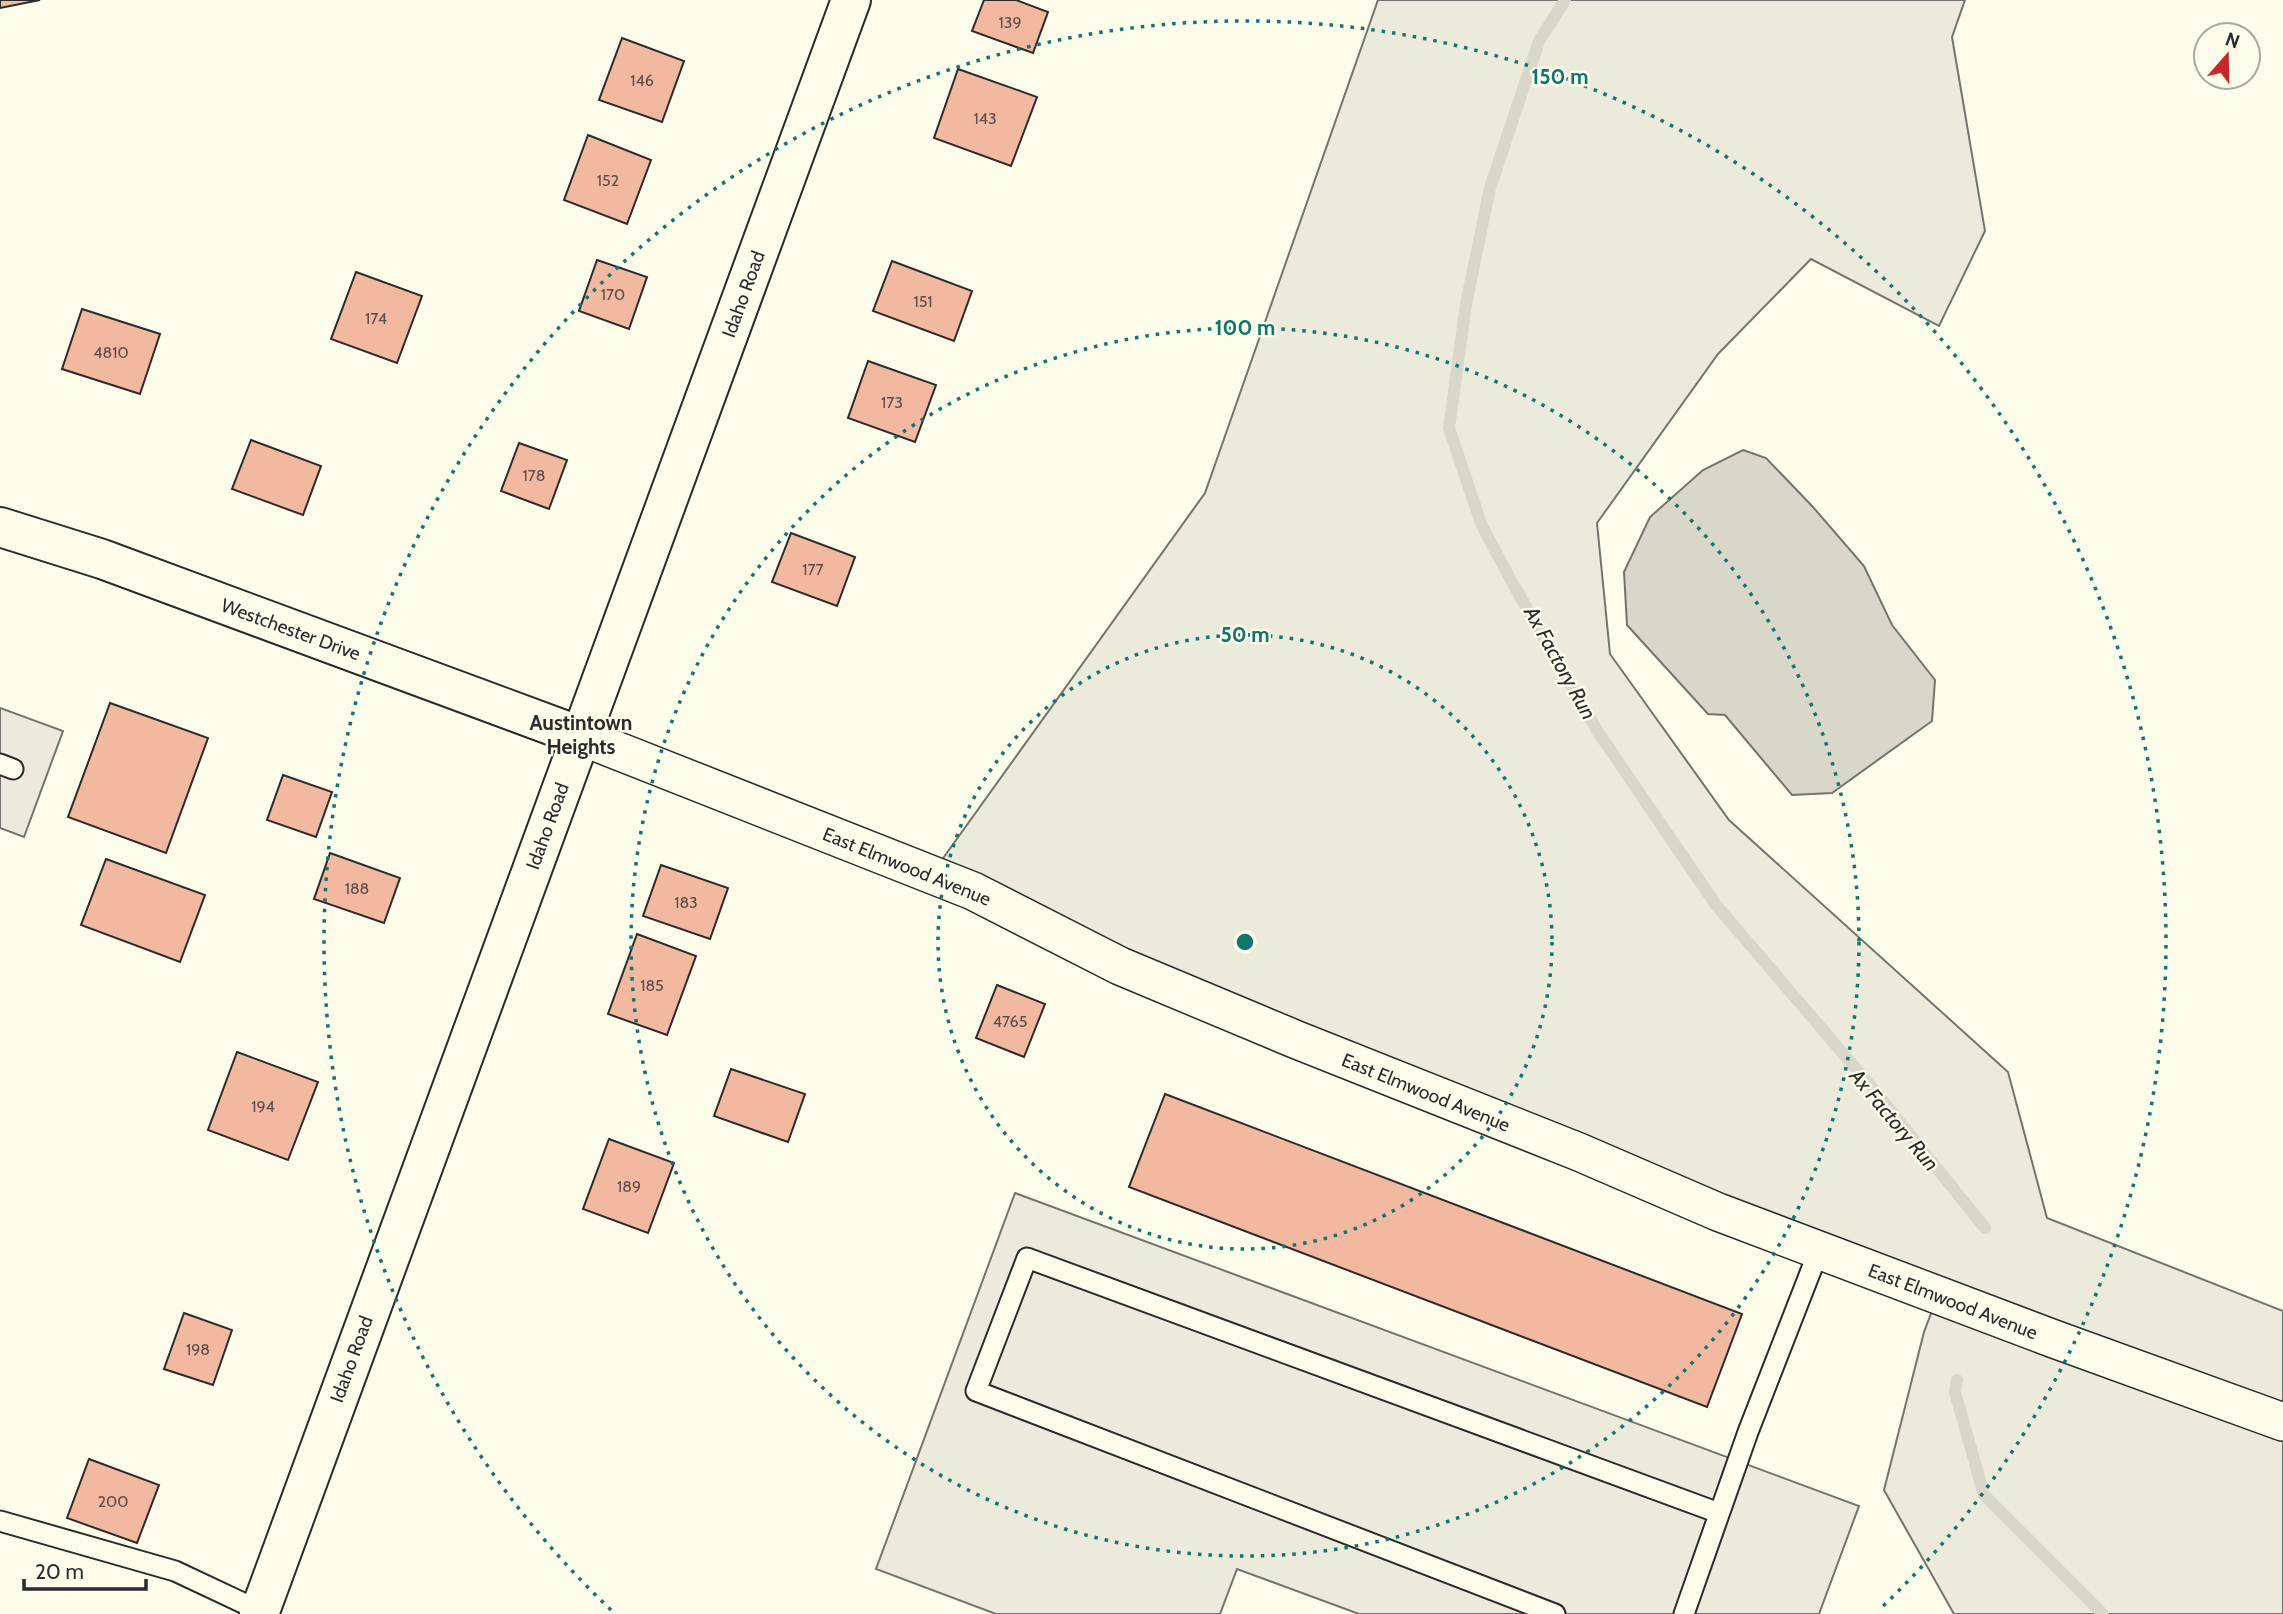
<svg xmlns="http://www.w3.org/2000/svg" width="2283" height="1614" viewBox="0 0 2283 1614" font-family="Cabin,sans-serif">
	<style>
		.green { fill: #ecebdb; stroke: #74746e; stroke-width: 2 }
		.parking { fill: #eceadb; stroke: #74746e; stroke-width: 2 }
		.water { fill: #d8d7c9; stroke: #74746e; stroke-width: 2 }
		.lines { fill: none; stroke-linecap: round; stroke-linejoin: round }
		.stream { stroke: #d8d7c9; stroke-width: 12 }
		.building { fill: #f2b8a0; stroke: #2b2b2b; stroke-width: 2 }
		.lane-casing { stroke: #2b2b2b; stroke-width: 23 }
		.street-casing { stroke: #2b2b2b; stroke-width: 40 }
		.secondary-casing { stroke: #2b2b2b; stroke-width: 42 }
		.lane { stroke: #fdfbea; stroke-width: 19 }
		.street { stroke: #fdfbea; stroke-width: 37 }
		.secondary { stroke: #fdfbea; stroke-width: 38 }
		.ring { fill: none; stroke: #0f766e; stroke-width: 3.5; stroke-dasharray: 3.5 7 }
		.labels { text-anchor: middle; stroke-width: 5; stroke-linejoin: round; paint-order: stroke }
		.number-label { font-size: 16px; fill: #5d4e48 }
		.street-label { font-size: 19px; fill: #2b2b2b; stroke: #fdfbea }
		.water-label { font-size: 21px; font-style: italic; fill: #2b2b2b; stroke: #fdfbea }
		.neighbourhood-label { font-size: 21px; font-weight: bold; fill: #2b2b2b; stroke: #fdfbea }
		.centre { fill: #0f766e; stroke: #fdfbea; stroke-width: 3.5 }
		.ring-label { font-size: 21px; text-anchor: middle; font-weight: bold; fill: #0f766e; stroke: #fdfbea; stroke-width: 5; stroke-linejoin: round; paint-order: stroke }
	</style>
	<rect width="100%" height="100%" fill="#fdfbea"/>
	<!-- green -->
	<path class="green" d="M1378,0H1965L1952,37L1985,231L1939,326L1811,259L1718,354L1597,523L1610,654L1729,820L2008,1072L2047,1218L2283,1311V1614H1954L1884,1490L1924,1332L1938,1295L931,875L1205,493Z"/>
	<!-- parking -->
	<path class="parking" d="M0,708L63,731L24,837L0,828Z
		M1015,1193L1859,1506L1819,1614H1359L1237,1569L1220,1614H996L876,1569Z"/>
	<!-- water -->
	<path class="water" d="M1743,450L1766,458L1813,507L1864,566L1892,625L1935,680L1932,721L1832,793L1792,795L1725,715L1708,714L1627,625L1624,572L1650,517L1703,470Z"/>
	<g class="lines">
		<!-- stream -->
		<path class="stream" d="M1565,0L1539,41L1490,188L1466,304L1449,428L1482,526L1513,584L1598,732L1716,905L1870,1085L1985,1228
			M1957,1380L1955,1392L1984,1495L2103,1614"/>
	</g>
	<!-- building -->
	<path class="building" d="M0,0H40L0,8Z
		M984,0H1016L1048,12L1033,53L972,31Z
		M622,38L684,61L662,122L599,100Z
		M958,69L1037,97L1011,166L934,138Z
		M588,135L651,160L627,224L564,200Z
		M597,260L647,277L629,329L579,311Z
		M892,261L972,291L954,341L873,311Z
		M356,272L422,296L397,363L331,339Z
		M82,309L160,334L140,394L62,369Z
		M868,361L936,385L915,442L848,418Z
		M251,440L321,466L303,515L232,489Z
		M519,443L567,460L549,509L501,491Z
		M791,533L855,557L837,606L772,582Z
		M110,703L208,738L166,853L68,817Z
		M283,775L332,792L316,837L267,820Z
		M330,853L400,878L384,923L314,899Z
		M106,859L205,895L180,962L81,925Z
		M661,865L728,888L710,939L643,916Z
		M637,934L696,956L667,1035L608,1014Z
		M997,985L1045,1004L1024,1057L976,1038Z
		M237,1052L318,1082L288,1160L208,1130Z
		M731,1069L805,1094L788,1142L714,1116Z
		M1165,1094L1742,1314L1707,1407L1129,1187Z
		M609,1139L674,1163L648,1233L583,1209Z
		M184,1313L232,1330L213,1385L164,1369Z
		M89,1459L159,1485L137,1543L67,1518Z"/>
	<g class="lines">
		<!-- lane casing -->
		<g class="lane-casing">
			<path id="lane" d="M0,764L13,769
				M0,1521L175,1571L260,1611
				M1555,1614L976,1391L1027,1258L1719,1513
				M1684,1614L1748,1432L1819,1250"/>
		</g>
		<!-- street casing -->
		<g class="street-casing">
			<path id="street" d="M580,736L973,891L1120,966L1297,1040L1579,1152L1718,1212L2054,1339L2283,1422"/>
		</g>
		<!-- secondary casing -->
		<g class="secondary-casing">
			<path id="secondary" d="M0,527L102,559L580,736
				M259,1614L851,0"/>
		</g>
		<!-- lane -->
		<use href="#lane" class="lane"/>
		<!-- street -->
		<use href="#street" class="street"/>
		<!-- secondary -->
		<use href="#secondary" class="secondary"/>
	</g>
	<!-- distance rings -->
	<g class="ring">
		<circle cx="1245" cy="942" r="307"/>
		<circle cx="1245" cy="942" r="614"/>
		<path d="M611 1610A921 921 0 1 1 1879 1610"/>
	</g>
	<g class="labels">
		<!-- number labels -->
		<g class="number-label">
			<text x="1010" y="28">139</text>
			<text x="642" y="86">146</text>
			<text x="985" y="124">143</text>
			<text x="608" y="186">152</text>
			<text x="613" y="300">170</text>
			<text x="923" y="307">151</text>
			<text x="376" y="324">174</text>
			<text x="111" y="358">4810</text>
			<text x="892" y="408">173</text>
			<text x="534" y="481">178</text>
			<text x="813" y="575">177</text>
			<text x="357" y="894">188</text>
			<text x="686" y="908">183</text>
			<text x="652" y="991">185</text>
			<text x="1010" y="1027">4765</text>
			<text x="263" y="1112">194</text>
			<text x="629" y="1192">189</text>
			<text x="198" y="1355">198</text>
			<text x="113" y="1507">200</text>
		</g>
		<!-- street labels -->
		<g class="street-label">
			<text transform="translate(743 294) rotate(-70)" y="7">Idaho Road</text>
			<text transform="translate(291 629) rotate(20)" y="7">Westchester Drive</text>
			<text transform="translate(547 826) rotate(-70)" y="7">Idaho Road</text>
			<text transform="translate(907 866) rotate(22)" y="7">East Elmwood Avenue</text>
			<text transform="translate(1426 1092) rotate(22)" y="7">East Elmwood Avenue</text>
			<text transform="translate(1953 1301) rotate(21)" y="7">East Elmwood Avenue</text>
			<text transform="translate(351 1359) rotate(-70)" y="7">Idaho Road</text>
		</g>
		<!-- water labels -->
		<g class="water-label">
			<text transform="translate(1560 663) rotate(61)" y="7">Ax Factory Run</text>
			<text transform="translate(1894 1120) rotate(50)" y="7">Ax Factory Run</text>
		</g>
		<!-- neighbourhood labels -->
		<g class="neighbourhood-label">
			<text x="581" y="730">Austintown<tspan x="581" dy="24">Heights</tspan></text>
		</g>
	</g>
	<circle cx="1245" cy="942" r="10" class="centre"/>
	<g class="ring-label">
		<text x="1560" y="84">150 m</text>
		<text x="1245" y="335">100 m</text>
		<text x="1245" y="642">50 m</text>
	</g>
	<!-- north arrow -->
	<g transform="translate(2227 56) rotate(20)"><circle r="33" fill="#fdfbea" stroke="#a9a89e" stroke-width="2"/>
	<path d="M0-5L12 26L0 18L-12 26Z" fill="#c62828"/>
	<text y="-10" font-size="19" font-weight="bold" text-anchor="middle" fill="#2b2b2b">N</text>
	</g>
	<!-- scale -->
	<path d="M24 1579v10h122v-10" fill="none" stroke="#2b2b2b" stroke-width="3.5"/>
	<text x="35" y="1579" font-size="21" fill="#2b2b2b" stroke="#fdfbea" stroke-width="5" paint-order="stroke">20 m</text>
</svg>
